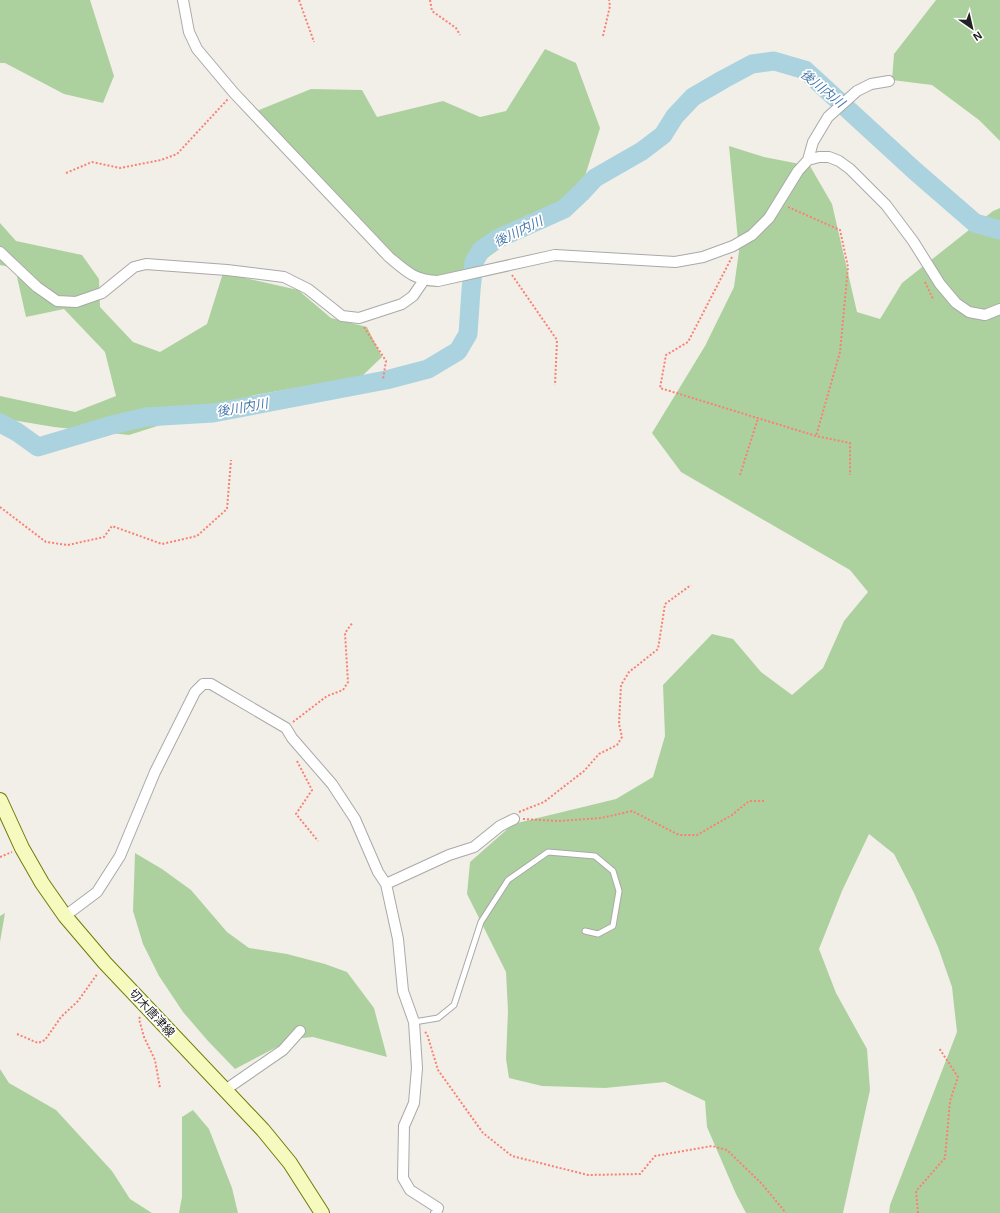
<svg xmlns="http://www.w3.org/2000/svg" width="1000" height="1213" viewBox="0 0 1000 1213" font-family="Helvetica,'Noto Sans JP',sans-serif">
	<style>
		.forest { fill: #add19e }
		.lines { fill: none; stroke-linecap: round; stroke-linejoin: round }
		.river { stroke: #aad3df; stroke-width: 19 }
		.lane-casing { stroke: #a9a9a9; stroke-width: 7 }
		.street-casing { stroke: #a9a9a9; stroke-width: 12 }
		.secondary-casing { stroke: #707d05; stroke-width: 16 }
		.path { stroke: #fa8072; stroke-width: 2; stroke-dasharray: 2 2; stroke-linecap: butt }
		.lane { stroke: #fff; stroke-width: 5 }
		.street { stroke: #fff; stroke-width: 10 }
		.secondary { stroke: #f7fabf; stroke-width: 14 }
		.labels { text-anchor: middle; stroke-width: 3.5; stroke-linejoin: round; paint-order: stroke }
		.street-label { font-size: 12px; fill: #222; stroke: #fff }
		.water-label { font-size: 13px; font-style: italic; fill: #4a7aab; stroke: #fff }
	</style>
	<rect width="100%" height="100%" fill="#f2efe9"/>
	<!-- forest -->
	<path class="forest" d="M0,0H90L114,76L103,103L64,94L5,63H0Z
		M936,0H1000V141L979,120L932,85L892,80L894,54Z
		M545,49L576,63L600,128L581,189L453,283L409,276L381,257L254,112L311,89L362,90L377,117L443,101L480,117L506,111Z
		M729,146L764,157L810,166L832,204L857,312L880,319L902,283L993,211L1000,208V1213H889L890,1205L957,1032L952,987L938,947L914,893L894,854L869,834L842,891L819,949L836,993L867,1049L870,1090L843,1213H746L736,1194L707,1127L705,1101L665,1082L605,1088L542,1086L509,1078L506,1059L508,1011L506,972L467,894L470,862L513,824L616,799L653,777L665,736L663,685L712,634L733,639L761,672L792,695L823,668L844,621L868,592L850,570L681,472L652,433L705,346L734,287L739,251Z
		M0,223L16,241L82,255L99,279L100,307L133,342L160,352L207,324L223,273L298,290L331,318L367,327L382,357L361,377L255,395L129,435L54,427L0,418V396L75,412L116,396L105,352L64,309L26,317L15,268L0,265Z
		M135,853L162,869L191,890L227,932L249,948L287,954L325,964L347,972L374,1008L387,1057L313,1037L292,1039L235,1069L208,1041L183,1012L159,976L143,944L133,911Z
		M5,913L0,942V944V916Z
		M0,1069L9,1083L56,1110L112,1171L130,1199L152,1213H0Z
		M193,1110L209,1129L232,1188L238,1213H179L182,1197V1117Z"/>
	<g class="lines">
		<!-- river -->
		<path class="river" d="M0,423L17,432L38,447L112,425L146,417L213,413L386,380L428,369L458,351L468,334L471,290L474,262L481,250L497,239L564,209L582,192L595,178L642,151L663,135L675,116L693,97L724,79L752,64L774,61L805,70L915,171L975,223L1000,230"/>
		<!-- lane casing -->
		<g class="lane-casing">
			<path id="lane" d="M414,1022L438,1018L454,1005L481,922L508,880L548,852L595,856L613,871L619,891L613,926L598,934L585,931"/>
		</g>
		<!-- street casing -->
		<g class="street-casing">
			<path id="street" d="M183,0L189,32L197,49L234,93L389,257C407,272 414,280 438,281L555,255L675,262L703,257L733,246L752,235L769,218L798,171L808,160L819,157H829L839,161L850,169L886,205L913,241L940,284L956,303L969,312L985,315L1000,309
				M808,160L813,142L828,117L857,91L871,84L889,81
				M0,252L37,287L57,301L76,302L102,293L134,267L146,264L227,270L284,277L308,289L342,316L359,318L402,304L413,296L424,280
				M386,884L449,855L474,847L500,826L514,819
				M65,916L97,892L120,856L155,772L195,692L203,684H211L286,728L292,738L332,784L355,819L378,872L386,884L398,939L403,991L414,1022L417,1068L414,1103L404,1126L403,1178L410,1190L438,1208L436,1213
				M225,1090L283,1050L300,1031"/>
		</g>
		<!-- secondary casing -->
		<g class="secondary-casing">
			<path id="secondary" d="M0,800L22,848L42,883L65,916L105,963L263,1130L290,1163L322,1213"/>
		</g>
		<!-- path -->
		<path class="path" d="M299,0L314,42
			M430,0L432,11L456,28L460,35
			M603,36L610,6L609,0
			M66,173L92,162L120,168L161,160L177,154L228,99
			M788,207L840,230L848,267L840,352L816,436
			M732,257L688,342L666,355L660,388L816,436L850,443V475
			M512,275L557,340L555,385
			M925,282L933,299
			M364,327L386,361L383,379
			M740,475L758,418
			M0,507L46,542L68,545L104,537L112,526L162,544L197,536L227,509L231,460
			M293,722L327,696L343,690L348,682L345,633L353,622
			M297,761L312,790L296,814L318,841
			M519,812L544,802L584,771L599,754L617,745L622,737L619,724L621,685L629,672L658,649L665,604L691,585
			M523,819L558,821L601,818L632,811L679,835H697L732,815L749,801H765
			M0,857L12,852
			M140,1017L139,1019L144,1037L155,1060L160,1088
			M425,1032L427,1034L438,1070L483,1133L512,1156L588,1175L640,1174L655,1156L712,1146L727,1150L762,1184L786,1213
			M17,1034L38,1043L45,1040L61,1017L78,1001L98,973
			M918,1213L916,1191L945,1158L950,1101L958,1077L939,1048"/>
		<!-- lane -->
		<use href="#lane" class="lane"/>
		<!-- street -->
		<use href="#street" class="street"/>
		<!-- secondary -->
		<use href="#secondary" class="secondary"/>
	</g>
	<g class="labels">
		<!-- street labels -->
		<g class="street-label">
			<text transform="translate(152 1013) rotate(47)" y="4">切木唐津線</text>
		</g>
		<!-- water labels -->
		<g class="water-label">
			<text transform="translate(823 88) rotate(39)" y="5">後川内川</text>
			<text transform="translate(518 231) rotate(-26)" y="5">後川内川</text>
			<text transform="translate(242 407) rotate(-10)" y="5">後川内川</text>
		</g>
	</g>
	<!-- north arrow -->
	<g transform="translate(972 28) rotate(146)" stroke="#ffffff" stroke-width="3" paint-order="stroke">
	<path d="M0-3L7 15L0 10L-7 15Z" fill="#222222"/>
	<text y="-6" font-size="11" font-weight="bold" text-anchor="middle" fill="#222222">N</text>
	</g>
</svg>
